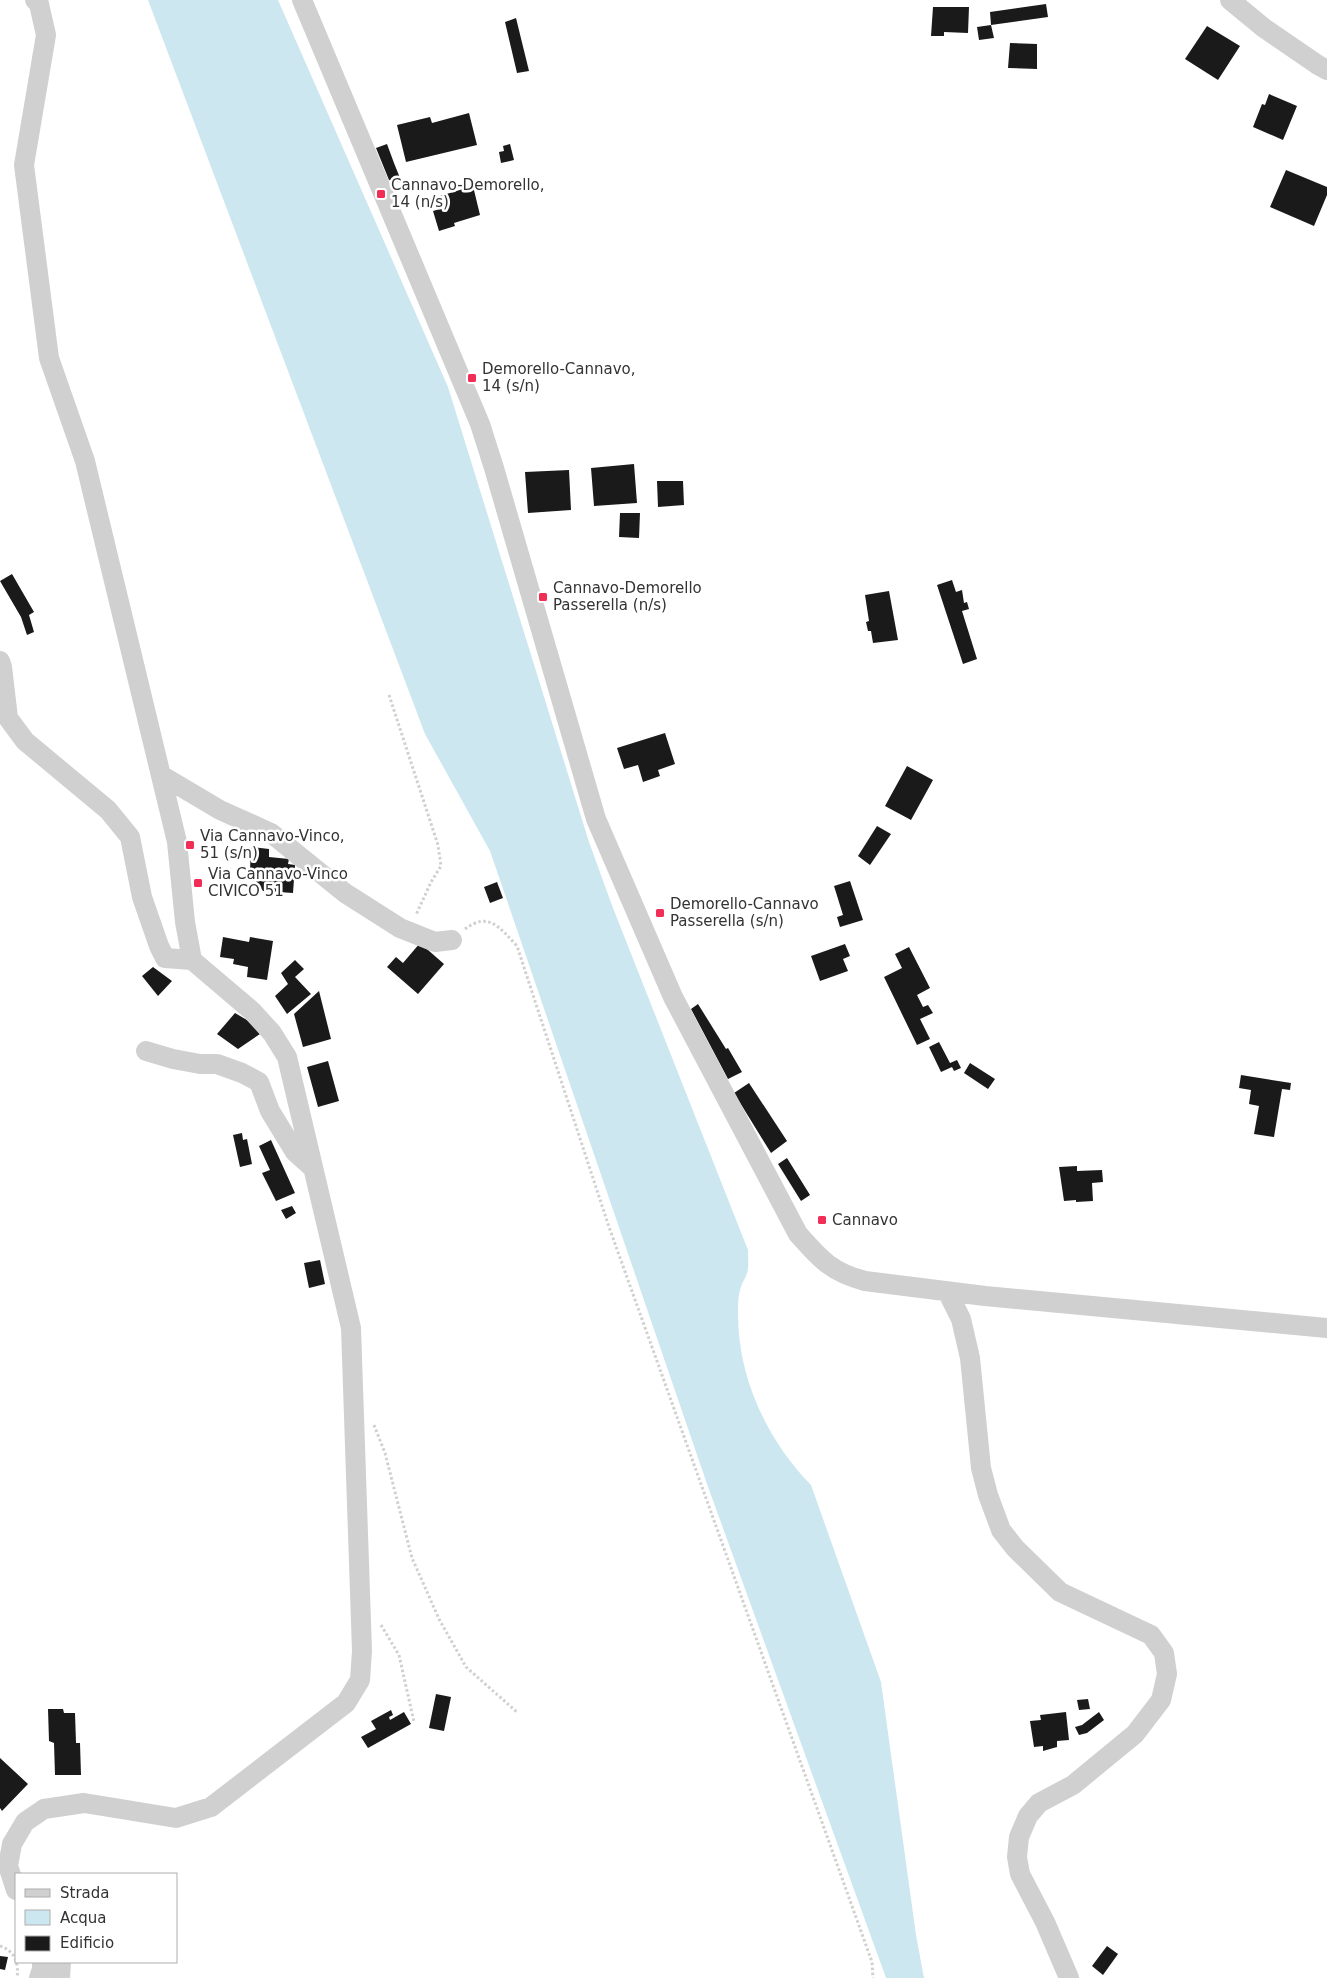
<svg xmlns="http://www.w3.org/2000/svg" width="1327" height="1978" viewBox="0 0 1327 1978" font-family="'DejaVu Sans',sans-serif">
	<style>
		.water { fill: #cde7f0 }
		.building { fill: #1a1a1a }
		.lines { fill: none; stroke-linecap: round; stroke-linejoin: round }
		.path { stroke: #d0d0d0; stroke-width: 3; stroke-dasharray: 2.5 2.5; stroke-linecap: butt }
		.minor { stroke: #d0d0d0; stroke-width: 20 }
		.poi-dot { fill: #f12e56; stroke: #fff; stroke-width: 2 }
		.labels { text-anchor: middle; stroke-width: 5; stroke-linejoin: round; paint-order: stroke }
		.poi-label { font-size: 15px; fill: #333; stroke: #fff; text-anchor: start }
	</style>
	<rect width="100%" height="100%" fill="#fff"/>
	<!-- water -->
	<path class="water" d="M148,0H278L448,387L589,842L613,908L748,1250C748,1258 749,1266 747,1273C746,1278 742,1282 741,1287C738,1295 738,1306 738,1314C738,1378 767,1440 811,1485L881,1682L916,1935L924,1978H886L707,1484L490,851L425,734Z"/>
	<!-- building -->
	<path class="building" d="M1046,4L1048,17L991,25L990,12Z
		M933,7H969L968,33L944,32V36H931Z
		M516,18L529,71L517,73L505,22Z
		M991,25L994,38L979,40L977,27Z
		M1207,26L1240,46L1218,80L1185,59Z
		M1010,43L1037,44V69L1008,68Z
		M1269,94L1297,106L1283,140L1253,127L1262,104L1265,105Z
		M469,113L477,145L406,162L397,125L430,117L432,123Z
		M387,144L394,163L402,183L389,180L376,148Z
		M510,144L514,160L501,163L499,152L504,151L503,146Z
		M1286,170L1327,187V195L1314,226L1270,207Z
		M473,186L480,215L454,223L455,226L439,231L433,211L443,208L440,196Z
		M634,464L637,503L594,506L591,468Z
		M569,470L571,510L528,513L525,472Z
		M657,481H683L684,505L658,507Z
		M620,513H640L639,538L619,537Z
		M12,574L34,612L29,615L34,632L27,635L21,617L0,581Z
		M952,580L956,592L962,590L964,603L967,602L969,609L962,611L977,659L963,664L937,585Z
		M889,591L898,640L873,643L871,631H868L866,622L869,621L865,595Z
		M665,733L675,764L658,770L660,776L643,782L638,765L624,769L617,748Z
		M907,766L933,780L911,820L885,806Z
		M877,826L891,834L870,865L858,856Z
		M251,847L269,849V857L289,859L288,864L295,865L293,893L263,891L254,878V870H250Z
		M850,881L863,920L840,927L837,917L843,915L834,886Z
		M497,882L503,898L490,903L484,887Z
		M223,937L249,942L250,937L273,941L267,980L247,977L248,967L233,964L234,959L220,957Z
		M420,943L444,964L418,994L387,967L396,957L403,963Z
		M845,944L850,956L843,959L848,971L820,981L811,956Z
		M909,947L930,988L917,995L923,1007L928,1005L933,1013L920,1019L930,1039L917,1045L884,977L902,968L895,954Z
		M295,960L304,969L295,977L311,994L287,1014L275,996L288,984L281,973Z
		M153,967L172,981L158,996L142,976Z
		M319,991L331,1039L303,1047L294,1014Z
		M698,1004L726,1049L728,1048L742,1072L728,1079L691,1009Z
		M235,1013L252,1023L260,1034L238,1049L217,1034Z
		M939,1042L950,1063L957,1060L961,1068L954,1071L952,1067L941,1072L929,1047Z
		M328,1061L339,1101L318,1107L307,1067Z
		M970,1063L995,1079L988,1089L964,1073Z
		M1241,1075L1291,1083L1290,1090L1282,1089L1274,1137L1254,1134L1259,1106L1249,1104L1251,1090L1239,1088Z
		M749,1083L787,1141L771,1153L734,1093Z
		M242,1133L243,1140L247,1139L252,1164L240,1167L233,1135Z
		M271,1140L295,1193L276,1201L262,1173L270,1170L259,1146Z
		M787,1158L810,1195L801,1201L778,1164Z
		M1077,1166V1171L1102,1170L1103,1182L1092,1183L1093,1201L1076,1202V1200L1064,1201L1059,1167Z
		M292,1206L296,1213L286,1219L281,1210Z
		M320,1260L325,1284L309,1288L304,1263Z
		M436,1694L451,1697L444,1731L429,1728Z
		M1088,1699L1090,1709L1079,1710L1077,1700Z
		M48,1709H63L64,1713H75L76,1743H80L81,1775H55L54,1743L49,1741Z
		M391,1710L393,1715L389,1717L390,1720L404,1712L411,1724L368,1748L361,1737L376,1729L371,1721Z
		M1066,1712L1069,1740L1057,1741V1747L1043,1751V1746L1034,1747L1030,1721L1041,1720L1040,1715Z
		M1099,1712L1104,1720L1087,1733L1079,1735L1075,1727L1082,1725Z
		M0,1758L28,1784L2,1811L0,1808Z
		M1107,1946L1118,1954L1103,1975L1092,1966Z
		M0,1956L8,1957L5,1970L0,1969Z"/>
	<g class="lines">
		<!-- path -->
		<path class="path" d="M389,695L438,845L441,866L431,882L416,915
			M465,929C489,911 500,928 517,946L609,1227L872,1962L873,1978
			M374,1425L385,1453L412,1558L439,1619L466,1667L518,1713
			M381,1625L399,1655L414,1722
			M0,1946C15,1951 19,1963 17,1978"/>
		<!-- minor -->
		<path class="minor" d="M302,0L480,424L494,468L596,819L673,997L798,1234C820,1259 831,1272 865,1281L985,1296L1327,1328
			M1230,0L1264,28L1318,65L1327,70
			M0,661L2,667L8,718L25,741L108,810L130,837L142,897L159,946L165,958L192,960
			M161,775L220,810L271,833L345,893L400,928L435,942L452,940
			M146,1051L173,1059L200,1064H217L242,1073L259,1082L270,1111L295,1152L313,1168
			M947,1291L961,1319L970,1358L981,1468L988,1495L1001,1530L1015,1548L1060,1592L1151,1635L1164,1653L1167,1674L1161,1700L1135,1734L1073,1785L1039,1803L1028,1816L1019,1837L1017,1857L1020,1874L1045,1922L1069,1978
			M16,1890L8,1866L12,1844L25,1822L44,1809L84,1803L176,1818L211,1807L346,1703L360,1680L362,1651L351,1328L287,1057L272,1033L252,1011L192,960L185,922L177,842L85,461L49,358L24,165L46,35L39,4L35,0
			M39,1978L42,1969V1962
			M60,1978L61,1962"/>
	</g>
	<!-- markers -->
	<g class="poi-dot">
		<rect x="376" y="189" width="10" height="10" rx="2.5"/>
		<rect x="467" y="373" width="10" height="10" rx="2.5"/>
		<rect x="538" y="592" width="10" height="10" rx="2.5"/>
		<rect x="185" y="840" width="10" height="10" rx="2.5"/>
		<rect x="193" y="878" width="10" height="10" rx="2.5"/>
		<rect x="655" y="908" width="10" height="10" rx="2.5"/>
		<rect x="817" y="1215" width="10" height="10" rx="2.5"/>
	</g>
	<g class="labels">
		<!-- poi labels -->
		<g class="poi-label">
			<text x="391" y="190">Cannavo-Demorello,<tspan x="391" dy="17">14 (n/s)</tspan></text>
			<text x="482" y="374">Demorello-Cannavo,<tspan x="482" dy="17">14 (s/n)</tspan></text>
			<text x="553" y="593">Cannavo-Demorello<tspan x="553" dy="17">Passerella (n/s)</tspan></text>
			<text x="200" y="841">Via Cannavo-Vinco,<tspan x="200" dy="17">51 (s/n)</tspan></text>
			<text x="208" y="879">Via Cannavo-Vinco<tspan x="208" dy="17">CIVICO 51</tspan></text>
			<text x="670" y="909">Demorello-Cannavo<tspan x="670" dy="17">Passerella (s/n)</tspan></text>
			<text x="832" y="1225">Cannavo</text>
		</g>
	</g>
	<!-- legend -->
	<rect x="15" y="1873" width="162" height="90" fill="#ffffff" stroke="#adadad"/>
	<rect x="25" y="1889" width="25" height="8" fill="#d0d0d0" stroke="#adadad"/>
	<text x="60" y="1898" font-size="15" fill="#333333">Strada</text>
	<rect x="25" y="1910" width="25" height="15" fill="#cde7f0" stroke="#adadad"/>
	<text x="60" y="1923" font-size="15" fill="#333333">Acqua</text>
	<rect x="25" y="1936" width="25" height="15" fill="#1a1a1a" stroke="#adadad"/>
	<text x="60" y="1948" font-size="15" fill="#333333">Edificio</text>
</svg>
